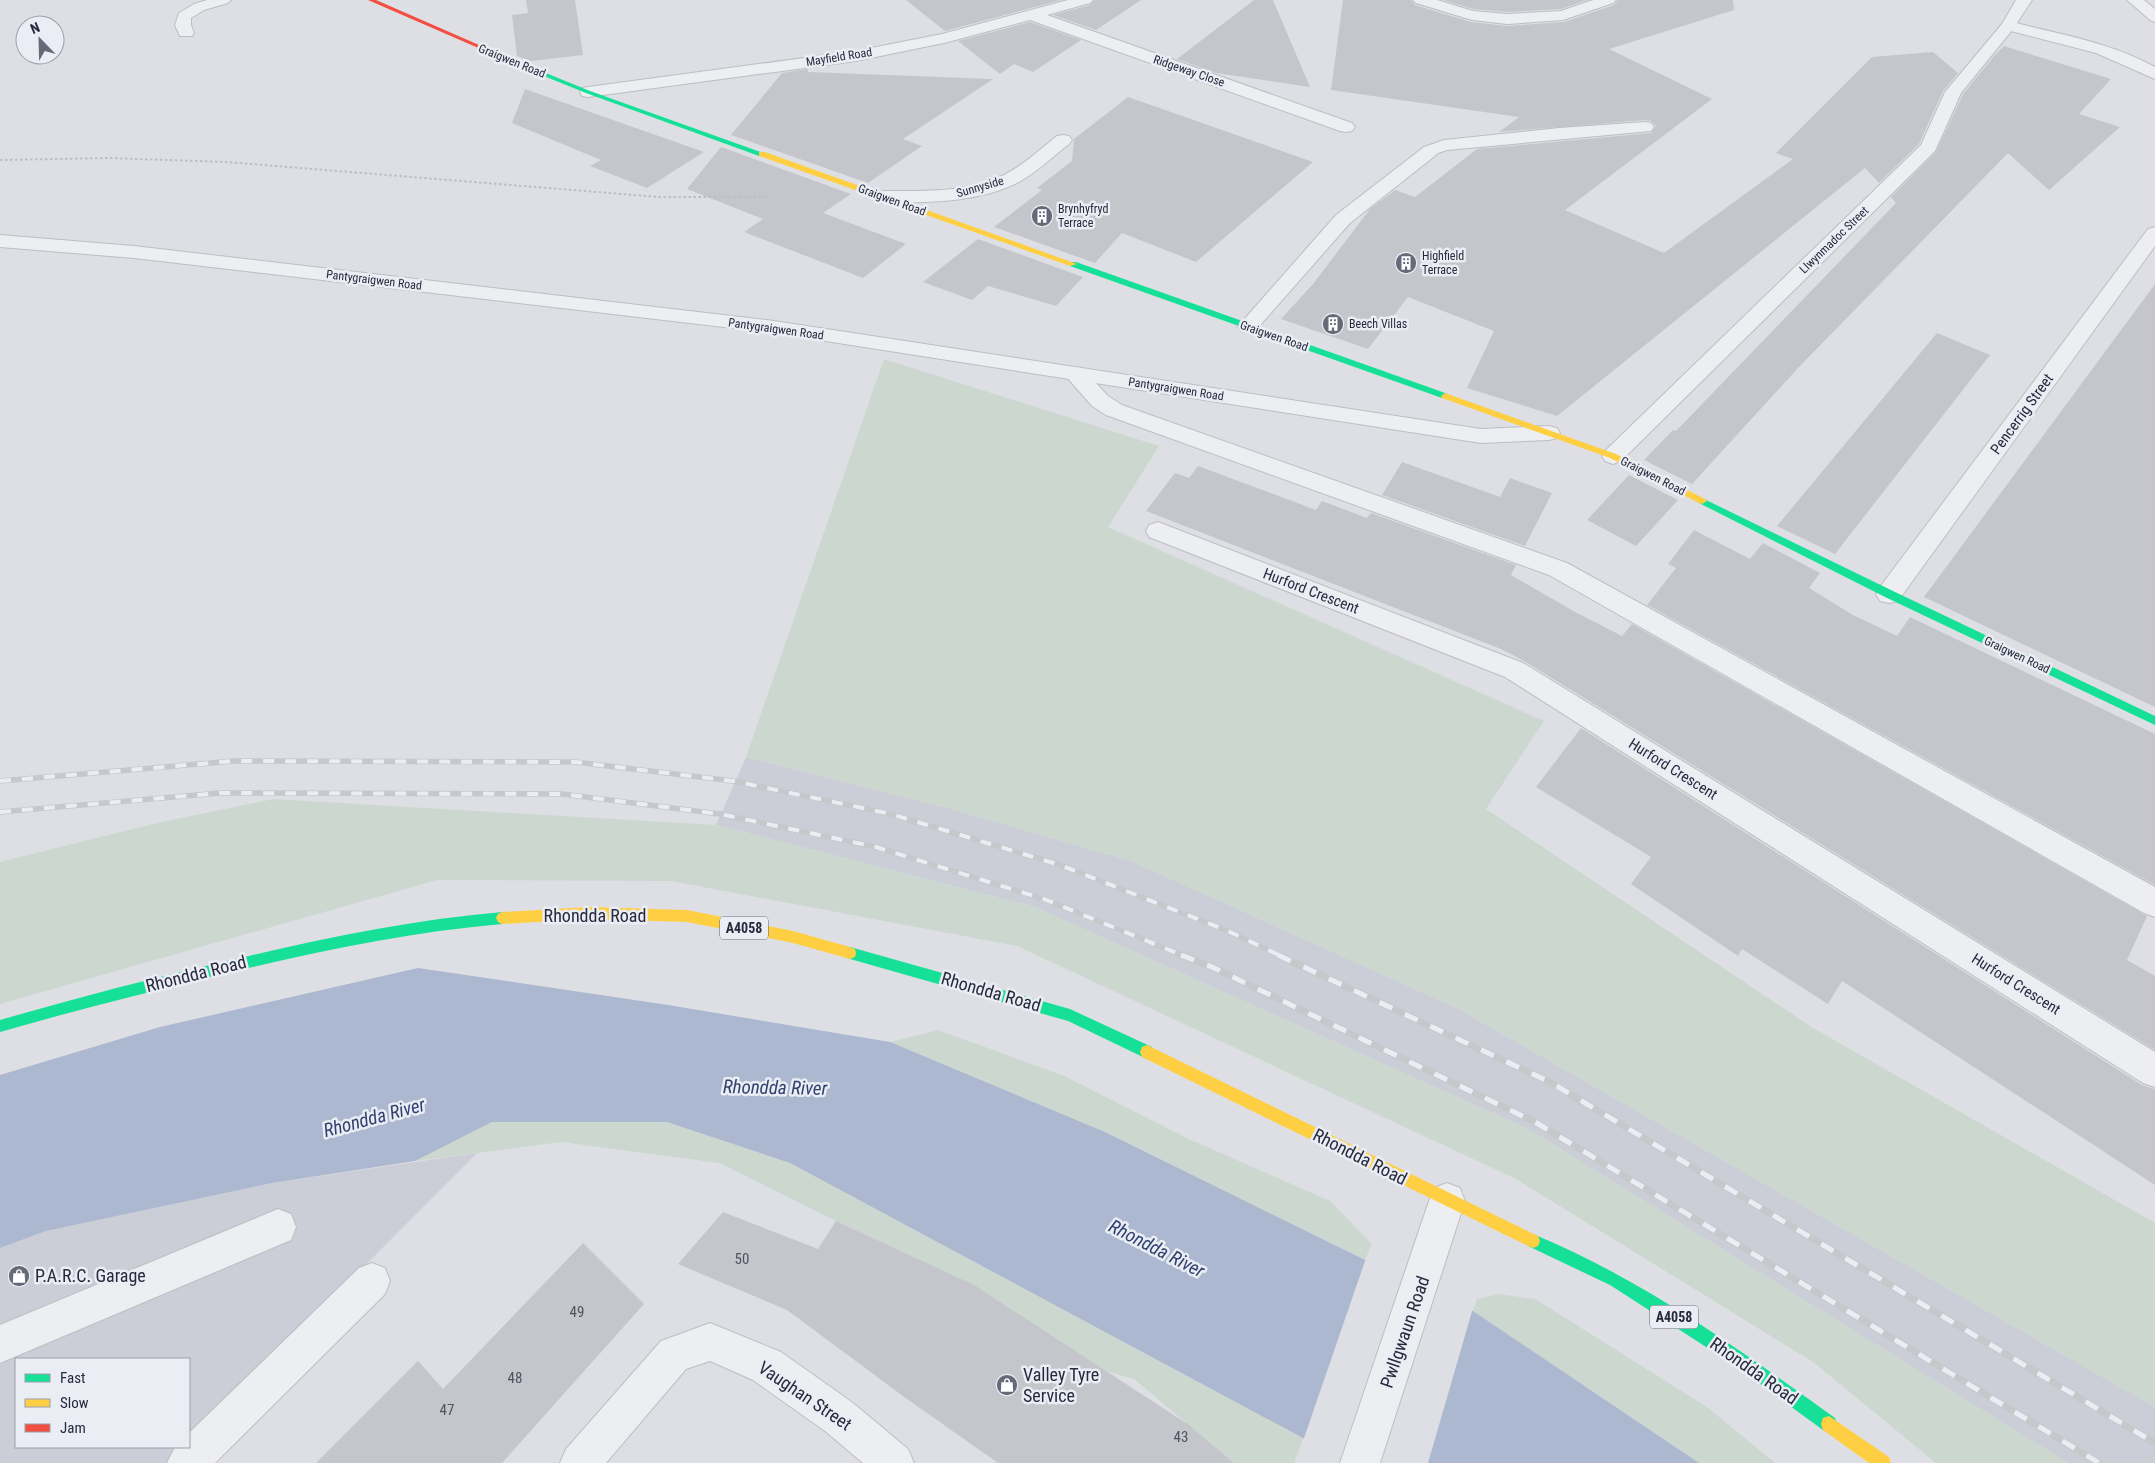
<svg xmlns="http://www.w3.org/2000/svg" width="2155" height="1463" viewBox="0 0 2155 1463" font-family="'Roboto Condensed',sans-serif">
	<style>
		.built { fill: #ccced7 }
		.green { fill: #ccd7cf }
		.water { fill: #acb7d0 }
		.pier { fill: #dedfe4 }
		.building { fill: #c4c6cb }
		.lines { fill: none; stroke-linecap: round; stroke-linejoin: round }
		.lane-casing { stroke: #bdbdc2; stroke-width: 2 }
		.street-casing { stroke: #bdbdc2; stroke-width: 2 }
		.path { stroke: #bdbec4; stroke-width: 2; stroke-dasharray: 2.5 2.5; stroke-linecap: butt }
		.lane { fill: #edeef1; fill-rule: evenodd }
		.street { fill: #edeef1; fill-rule: evenodd }
		.fast { fill: #16e098; fill-rule: evenodd }
		.slow { fill: #ffcf43; fill-rule: evenodd }
		.jam { fill: #f24e42; fill-rule: evenodd }
		.rail-far1-casing { stroke: #c7c8cc; stroke-width: 5.5 }
		.rail-casing { stroke: #c7c8cc; stroke-width: 7 }
		.rail-far1 { stroke: #ebedf4; stroke-width: 4; stroke-dasharray: 11; stroke-linecap: butt }
		.rail { stroke: #ebedf4; stroke-width: 5; stroke-dasharray: 14; stroke-linecap: butt }
		.labels { text-anchor: middle; stroke-width: 5; stroke-linejoin: round; paint-order: stroke }
		.far-street-label { font-size: 12px; fill: #262a3c; stroke: #ebedf4 }
		.far-poi-label { font-size: 12px; fill: #262a3c; stroke: #ebedf4; text-anchor: start }
		.shield { fill: #ebedf4; stroke: #616473; stroke-width: 1 }
		.shield-label { font-size: 14px; font-weight: bold; fill: #262a3c }
		.street-label { font-size: 15px; fill: #262a3c; stroke: #ebedf4 }
		.near-number-label { font-size: 15px; fill: #4f5261 }
		.near-street-label { font-size: 18px; fill: #262a3c; stroke: #ebedf4 }
		.near-poi-label { font-size: 18px; fill: #262a3c; stroke: #ebedf4; text-anchor: start }
		.near-water-label { font-size: 19px; font-style: italic; fill: #304270; stroke: #ebedf4 }
	</style>
	<rect width="100%" height="100%" fill="#dedfe4"/>
	<!-- built -->
	<path class="built" d="M746,757L948,808L1131,861L1457,1008L2155,1407V1463H2068L1528,1129L1035,907L716,825Z
		M477,1153L189,1442V1359H16V1447H184L167,1463H0V1248L46,1231L272,1183Z"/>
	<!-- green -->
	<path class="green" d="M884,359L1159,446L1108,527L1544,721L1486,809L1813,1028L2155,1223V1407L1457,1008L1131,861L948,808L746,757Z
		M273,799L716,825L1035,907L1528,1129L2068,1463H1936L1813,1362L1516,1179L1017,946L671,881L437,880L0,1004V862L157,823Z
		M938,1030L1062,1075L1191,1140L1330,1201L1372,1244L1365,1260L1105,1132L890,1042Z
		M492,1122H667L790,1163L1303,1438L1294,1463H1234L1134,1379L1106,1371L973,1285L836,1221L719,1163L561,1142L415,1161Z
		M1499,1294L1535,1299L1707,1407L1775,1463H1699L1473,1311L1477,1299Z"/>
	<!-- water -->
	<path class="water" d="M418,968L668,1005L890,1042L1105,1132L1365,1260L1473,1311L1699,1463H1340L1303,1438L790,1163L667,1122H492L415,1161L272,1183L46,1231L0,1248V1075L160,1027Z"/>
	<!-- pier -->
	<path class="pier" d="M1366,1258L1473,1308L1428,1463H1335L1303,1441Z"/>
	<!-- building -->
	<path class="building" d="M526,0H575L583,55L531,61L517,56L512,15L528,13Z
		M906,0H1061L945,31Z
		M1095,0H1141L1096,30L1053,15L1090,5Z
		M1254,0H1273L1310,87L1216,73L1177,59Z
		M1343,0H1411L1415,5L1471,22L1507,26L1564,22L1614,5L1618,0H1733L1734,10L1609,49L1712,99L1565,210L1664,253L1793,159L1776,153L1872,57L1933,52L1958,73L1943,91L1919,144L1879,183L1865,168L1557,416L1467,388L1494,331L1408,297L1368,349L1281,319L1313,284L1370,209L1395,190L1415,197L1477,149L1651,133L1656,126L1651,121L1645,120L1499,132L1519,117L1331,90Z
		M1443,0H1587L1561,9L1507,12L1473,9Z
		M1030,22L1081,40L1033,72L1014,64L1000,74L958,41Z
		M2004,46L2111,79L2079,114L2120,127L2049,190L2008,153L1798,368L1692,484L1644,460L1673,430L1676,431L1896,203L1891,197L1936,152L1963,94L1994,56Z
		M808,69V72L993,79L903,139L922,146L868,183L731,135L782,73Z
		M525,89L704,152L647,188L590,166L601,160L512,123Z
		M1128,97L1313,162L1196,262L1122,233L1095,263L994,227L1042,190L1037,188L1072,161L1074,139Z
		M721,147L851,194L823,213L906,244L863,278L744,232L763,219L687,189Z
		M978,239L1083,277L1056,306L988,286L972,300L923,282Z
		M2155,284V707L1924,597Z
		M1937,333L1990,355L1835,554L1777,526Z
		M1402,462L1500,497L1510,478L1552,493L1525,546L1382,495Z
		M1198,466L1316,510L1322,501L1367,518L1371,513L1516,565L1511,575L1575,612L1622,636L1632,624L2147,916L2127,960L2155,976V1050L1524,661L1501,649L1146,511L1175,473L1189,478Z
		M1629,475L1678,500L1636,546L1587,520Z
		M1694,530L1750,559L1763,543L1820,573L1809,588L1853,615L1897,636L1910,617L2155,734V885L1647,605L1676,568L1668,564Z
		M1581,728L2142,1085L2155,1089V1185L1842,981L1828,1004L1742,949L1738,956L1631,884L1651,857L1536,787Z
		M723,1212L818,1249L836,1221L974,1285L1189,1425L1234,1463H998L907,1399L787,1310L678,1264Z
		M583,1243L644,1304L502,1463H316L418,1361L443,1389Z"/>
	<g class="lines">
		<!-- lane casing -->
		<g class="lane-casing">
			<path id="lane" d="M207,0H231L228,3L204,10L191,18V25L194,33L192,36H180L175,25L179,13L194,4Z
				M2008,21C2058,34 2110,42 2155,67V79L2096,53L2003,29L2000,26L2003,23Z
				M1645,122L1651,123L1654,127L1651,131L1447,150L1430,156L1424,155L1421,151L1424,147L1444,140L1559,128Z
				M1075,367L1083,369L1108,396L1122,405L1567,563L2155,887V917L2144,913L1549,575L1106,415L1092,406L1064,374L1067,369Z
				M278,1209L291,1214L296,1227L291,1240L0,1363V1325Z
				M372,1263L385,1268L390,1281L385,1294L215,1463H167L175,1447H189V1433L359,1268Z"/>
		</g>
		<!-- street casing -->
		<g class="street-casing">
			<path id="street" d="M1068,0H1093L1090,3L1047,15L1352,123L1355,127L1352,131L1346,132L1340,131L1030,20L944,43L856,61L588,97L582,96L580,92L582,88L588,87L856,51L942,34Z
				M1413,0H1437L1473,11L1507,14L1561,11L1593,0H1616L1613,3L1563,20L1507,24L1472,20L1416,3Z
				M2016,0H2032L2013,29L1961,93L1935,151L1621,461L1613,464L1605,461L1602,456L1605,451L1921,145L1945,92L2002,24Z
				M2127,0H2144L2155,9V22L2150,20Z
				M1063,135L1069,136L1072,140L1069,144C1052,157 1036,173 1017,183C976,203 929,202 884,203L877,201L875,197L877,193L884,191C924,191 968,193 1004,175C1024,165 1040,149 1057,136Z
				M1430,146L1436,147L1439,151L1436,155L1350,223L1255,331L1248,333L1241,331L1238,327L1241,323L1336,215L1424,147Z
				M2155,227V246L1898,601L1889,603L1880,601L1876,594L1880,587L2148,229Z
				M0,235L134,246L774,321L1481,429L1549,426L1557,428L1560,433L1557,438L1549,440L1481,443L774,333L134,258L0,247Z
				M1158,522L1523,663L2155,1052V1087L2143,1083L1505,677L1149,537L1146,531L1149,525Z
				M1447,1183L1460,1188L1465,1201L1380,1463H1340L1429,1201L1434,1188Z
				M710,1323L781,1352L853,1403L908,1449L914,1463H863L825,1431L753,1380L710,1361L686,1369L606,1463H560L566,1449L661,1341Z"/>
		</g>
		<!-- path -->
		<path class="path" d="M0,160L109,158L226,162L659,197H768"/>
		<!-- lane -->
		<use href="#lane" class="lane"/>
		<!-- street -->
		<use href="#street" class="street"/>
		<!-- fast -->
		<path class="fast" d="M531,67L590,91L766,154L759,156L586,93L529,70L528,69Z
			M1070,262H1076L1448,394L1449,396L1448,398H1442L1070,266Z
			M1702,498L1893,591L2155,716V725L1885,597L1699,503L1697,501Z
			M502,912L506,914L508,918L506,922L502,924C410,932 320,951 231,972C153,991 76,1010 0,1032V1020C76,998 153,978 231,960C320,939 410,920 502,912Z
			M850,947L1070,1009L1152,1047L1154,1052L1152,1057L1147,1059L1068,1021L850,959L845,957L844,953L845,949Z
			M1533,1234C1642,1279 1739,1349 1835,1418L1837,1424L1835,1430L1829,1432L1823,1430L1734,1365L1610,1285L1528,1246L1526,1241L1528,1236Z"/>
		<!-- slow -->
		<path class="slow" d="M759,152H765L1077,264L1070,266L759,156Z
			M1445,393L1616,454L1705,499L1707,501L1702,504L1699,503L1610,458L1442,398L1441,396Z
			M590,907L687,910L793,931L850,947L855,949L856,953L855,957L850,959L793,943L687,922L590,919L502,924L498,922L496,918L498,914L502,912Z
			M1147,1045L1538,1236L1540,1241L1538,1246L1533,1248L1528,1246L1142,1057L1140,1052L1142,1047Z
			M1829,1416L1889,1457L1891,1463H1869L1823,1430L1821,1424L1823,1418Z"/>
		<!-- jam -->
		<path class="jam" d="M368,0H376L534,69L529,70Z"/>
		<!-- rail-far1 casing -->
		<g class="rail-far1-casing">
			<path id="rail-far1" d="M0,781L234,761L575,762L733,781L891,814L1060,865L1228,931L1281,956
				M0,812L220,793L562,794L720,814L876,847L1044,899L1184,956"/>
		</g>
		<!-- rail casing -->
		<g class="rail-casing">
			<path id="rail" d="M1181,955L1212,967L1535,1122L2099,1463
				M1278,955L1550,1082L2155,1443"/>
		</g>
		<!-- rail-far1 -->
		<use href="#rail-far1" class="rail-far1"/>
		<!-- rail -->
		<use href="#rail" class="rail"/>
	</g>
	<!-- icons -->
	<defs>
		<g id="building-disc" transform="scale(1.125)"><circle r="9.5" fill="#666977" stroke="#ebedf4"/><path d="M-4-6H4V6H1V3H-1V6H-4ZM-2.5-4.3h1.7v1.8h-1.7ZM.8-4.3h1.7v1.8H.8ZM-2.5-1h1.7V.8h-1.7ZM.8-1h1.7V.8H.8Z" fill="#fff"/></g>
		<g id="shop-disc" transform="scale(1.125)"><circle r="9.5" fill="#666977" stroke="#ebedf4"/><path d="M-5-2.5h2.3a2.7 3.5 0 0 1 5.4 0H5L5.5 6h-11ZM-1.5-2.5h3a1.5 2.3 0 0 0-3 0Z" fill="#fff"/></g>
	</defs>
	<g fill-rule="evenodd">
		<use href="#building-disc" x="1042" y="216"/>
		<use href="#building-disc" x="1406" y="263"/>
		<use href="#building-disc" x="1333" y="324"/>
		<use href="#shop-disc" x="19" y="1276"/>
		<use href="#shop-disc" x="1007" y="1385"/>
	</g>
	<g class="labels">
		<!-- far-street labels -->
		<g class="far-street-label">
			<text transform="translate(839 57) rotate(-9)" y="4">Mayfield Road</text>
			<text transform="translate(512 61) rotate(22)" y="4">Graigwen Road</text>
			<text transform="translate(1189 71) rotate(19)" y="4">Ridgeway Close</text>
			<text transform="translate(980 187) rotate(-16)" y="4">Sunnyside</text>
			<text transform="translate(892 200) rotate(20)" y="4">Graigwen Road</text>
			<text transform="translate(1834 240) rotate(-44)" y="4">Llwynmadoc Street</text>
			<text transform="translate(374 280) rotate(7)" y="4">Pantygraigwen Road</text>
			<text transform="translate(776 329) rotate(8)" y="4">Pantygraigwen Road</text>
			<text transform="translate(1274 336) rotate(19)" y="4">Graigwen Road</text>
			<text transform="translate(1176 389) rotate(9)" y="4">Pantygraigwen Road</text>
			<text transform="translate(1653 476) rotate(27)" y="4">Graigwen Road</text>
			<text transform="translate(2017 655) rotate(25)" y="4">Graigwen Road</text>
		</g>
		<!-- far-poi labels -->
		<g class="far-poi-label">
			<text x="1058" y="213">Brynhyfryd<tspan x="1058" dy="14">Terrace</tspan></text>
			<text x="1422" y="260">Highfield<tspan x="1422" dy="14">Terrace</tspan></text>
			<text x="1349" y="328">Beech Villas</text>
		</g>
		<!-- shield labels -->
		<g class="shield">
			<rect x="720" y="916.5" width="48" height="23" rx="4"/>
			<rect x="1650" y="1305.5" width="48" height="23" rx="4"/>
		</g>
		<g class="shield-label">
			<text x="744" y="933">A4058</text>
			<text x="1674" y="1322">A4058</text>
		</g>
		<!-- street labels -->
		<g class="street-label">
			<text transform="translate(2022 414) rotate(-54)" y="5">Pencerrig Street</text>
			<text transform="translate(1311 591) rotate(21)" y="5">Hurford Crescent</text>
			<text transform="translate(1673 769) rotate(32)" y="5">Hurford Crescent</text>
			<text transform="translate(2016 984) rotate(32)" y="5">Hurford Crescent</text>
		</g>
		<!-- near-number labels -->
		<g class="near-number-label">
			<text x="742" y="1264">50</text>
			<text x="577" y="1317">49</text>
			<text x="515" y="1383">48</text>
			<text x="447" y="1415">47</text>
			<text x="1181" y="1442">43</text>
		</g>
		<!-- near-street labels -->
		<g class="near-street-label">
			<text x="595" y="922">Rhondda Road</text>
			<text transform="translate(196 974) rotate(-14)" y="6">Rhondda Road</text>
			<text transform="translate(991 992) rotate(16)" y="6">Rhondda Road</text>
			<text transform="translate(1360 1157) rotate(27)" y="6">Rhondda Road</text>
			<text transform="translate(1405 1332) rotate(-71)" y="6">Pwllgwaun Road</text>
			<text transform="translate(1754 1371) rotate(35)" y="6">Rhondda Road</text>
			<text transform="translate(805 1396) rotate(34)" y="6">Vaughan Street</text>
		</g>
		<!-- near-poi labels -->
		<g class="near-poi-label">
			<text x="35" y="1282">P.A.R.C. Garage</text>
			<text x="1023" y="1381">Valley Tyre<tspan x="1023" dy="21">Service</tspan></text>
		</g>
		<!-- near-water labels -->
		<g class="near-water-label">
			<text transform="translate(775 1087) rotate(1)" y="7">Rhondda River</text>
			<text transform="translate(374 1117) rotate(-15)" y="7">Rhondda River</text>
			<text transform="translate(1157 1248) rotate(27)" y="7">Rhondda River</text>
		</g>
	</g>
	<!-- legend -->
	<rect x="15" y="1358" width="175" height="90" fill="#ebedf4" stroke="#9c9faa"/>
	<rect x="25" y="1374" width="25" height="8" fill="#16e098" stroke="#9c9faa"/>
	<text x="60" y="1383" font-size="15" fill="#262a3c">Fast</text>
	<rect x="25" y="1399" width="25" height="8" fill="#ffcf43" stroke="#9c9faa"/>
	<text x="60" y="1408" font-size="15" fill="#262a3c">Slow</text>
	<rect x="25" y="1424" width="25" height="8" fill="#f24e42" stroke="#9c9faa"/>
	<text x="60" y="1433" font-size="15" fill="#262a3c">Jam</text>
	<!-- north arrow -->
	<g transform="translate(40 40) rotate(337)"><circle r="24" fill="#ebedf4" stroke="#9c9faa"/>
	<path d="M0-4L9 19L0 12L-9 19Z" fill="#666977"/>
	<text y="-8" font-size="14" font-weight="bold" text-anchor="middle" fill="#262a3c">N</text>
	</g>
</svg>
